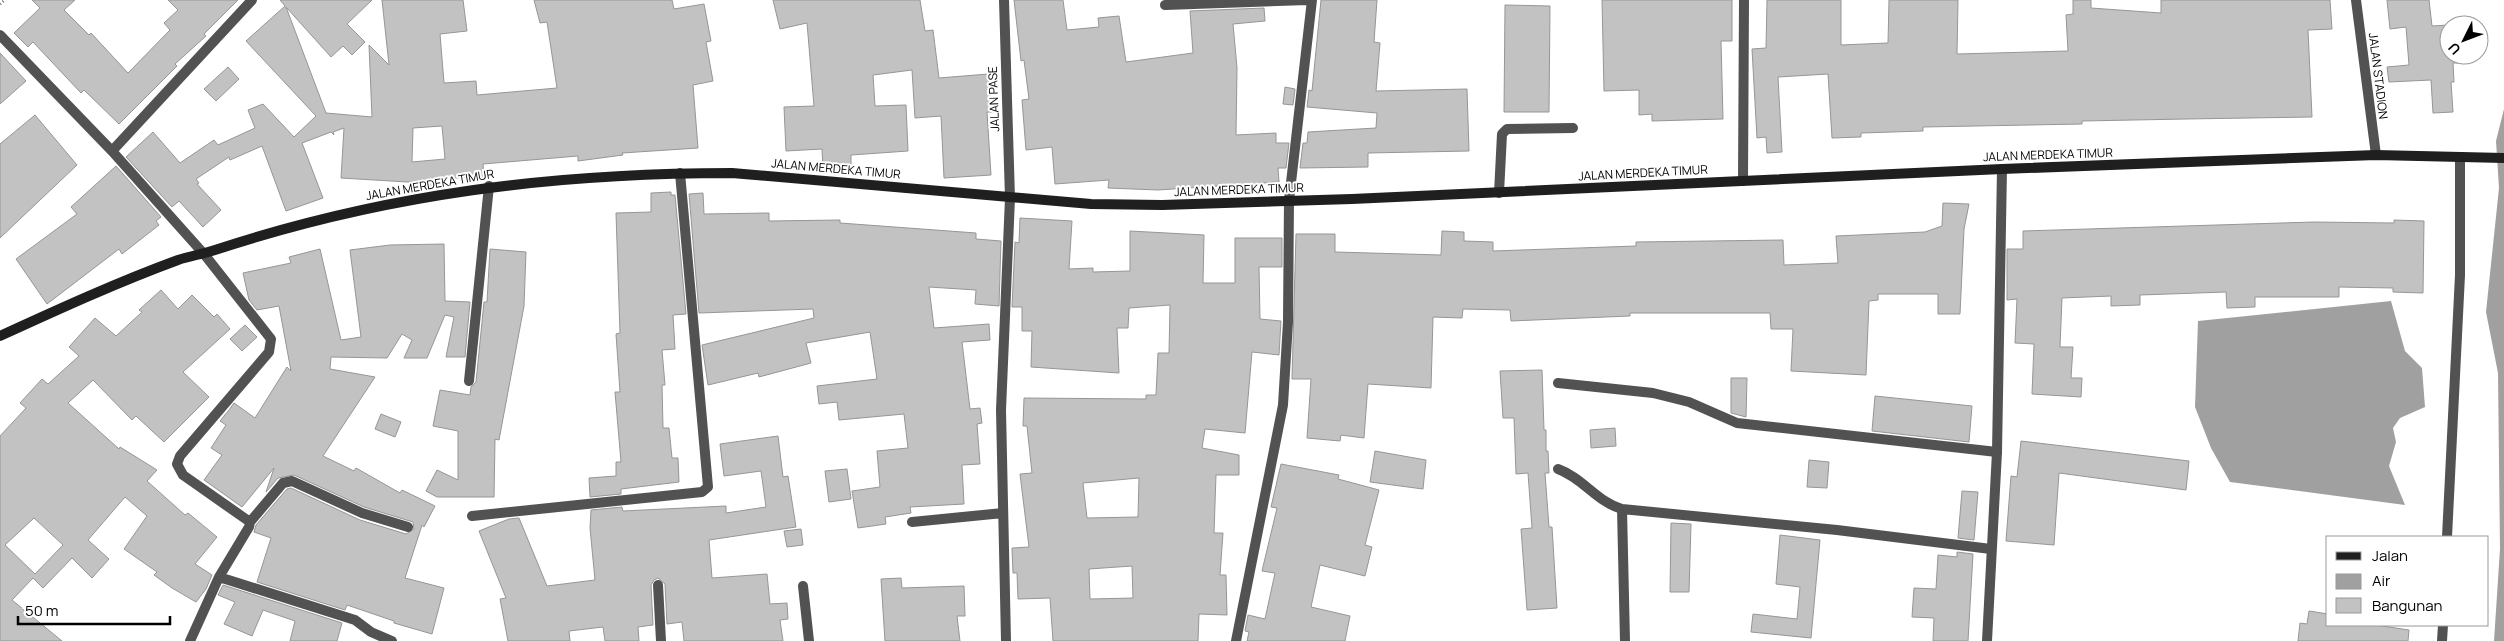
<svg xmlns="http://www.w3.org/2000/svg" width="2504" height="641" viewBox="0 0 2504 641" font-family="Manrope,sans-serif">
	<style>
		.water { fill: #a0a0a0 }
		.building { fill: #c2c2c2; stroke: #969696; fill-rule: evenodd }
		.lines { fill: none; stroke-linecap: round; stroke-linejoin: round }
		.path { stroke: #747474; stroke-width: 3; stroke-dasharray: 1 2.5; stroke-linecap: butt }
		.lane { stroke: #525252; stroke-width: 10 }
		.street { stroke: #525252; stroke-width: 10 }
		.secondary { stroke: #1f1f1f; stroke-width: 10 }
		.labels { text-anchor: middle; stroke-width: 4; stroke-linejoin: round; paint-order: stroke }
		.street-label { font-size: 12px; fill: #000; stroke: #fff }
	</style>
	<rect width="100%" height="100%" fill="#fff"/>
	<!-- water -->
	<path class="water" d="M2504,109V641H2494L2500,549L2498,373L2486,312L2499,188L2496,141Z
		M2391,301L2405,351L2422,368L2425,407L2400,418L2393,428L2396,442L2389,466L2405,505L2230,482L2211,448L2195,407L2198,321Z"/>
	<!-- building -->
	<path class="building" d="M32,0H75L64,10L89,35L91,33L128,73L170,30L164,23L178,10L168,0H238L204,34L206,36L175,64L177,66L119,124L84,90L81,93L33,42L28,47L14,33L40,8Z
		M280,0H372L347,24L365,42L352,55L343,46L331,57L286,7L326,113L372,117L369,45L389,65L382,0H463L467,31L440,34L444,83L476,81L477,95L557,88L547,22L540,23L534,0H672L674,9L704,4L711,41L706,42L713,81L693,85L698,148L622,153L623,155L578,161V156L483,164L484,176L441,179L442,185L425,186L424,183L341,178L344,128L333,132L334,135L331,132L302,143L323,198L286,211L262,146L230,160L229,157L196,179L199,183L197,184L221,210L203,227L179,201L172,207L126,157L153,132L180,163L214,140L218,145L255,128L248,110L263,104L294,137L316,116L246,41L285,6ZM442,126L445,159L412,162L413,128Z
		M773,0H920L925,31L933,30L939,78L988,74L992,112H987L991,175L944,178L941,116L915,118L912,70L873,75L875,106L906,105L908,151L851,155V166L823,168L822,149L786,151L784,107L814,106L807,23L780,29Z
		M1014,0H1063L1067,30L1099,27L1098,18L1119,16L1126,62L1193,53L1190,11L1264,8L1265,21L1233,24L1237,68L1236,135L1276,133V143H1289L1286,168H1278L1279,182L1158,190L1108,188L1109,180L1055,184L1052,147L1026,150L1022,100L1029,99L1024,60L1021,61Z
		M1321,0H1377L1374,42L1380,43L1376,91L1467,89L1469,151L1368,153V167L1300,168L1303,143H1307L1308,132L1376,128L1377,113L1307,107L1309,90L1312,91Z
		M1602,0H1732V41H1721L1723,119L1652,121V114L1639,115V90L1604,91Z
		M1767,0H1841V45L1888,43L1889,0H1958L1957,54L2068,51L2066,15L2073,14V0H2091V8L2161,13V0H2330L2332,29L2308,30L2312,117L2186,119L2082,121V124L1923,127V131L1861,133V137L1832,138L1828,74L1778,77L1782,152L1767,153L1766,137L1757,138L1752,49L1766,48Z
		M2387,0H2429L2432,26L2449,25V55H2458V63H2453L2454,82H2451L2453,112L2433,113L2431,80L2389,82L2387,67L2409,65L2406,27L2390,29Z
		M1505,5L1550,6L1549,112H1504Z
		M0,53L26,81L0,104Z
		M228,67L239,79L216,101L204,89Z
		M1285,87L1295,89L1293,105L1283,104Z
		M35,115L77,165L0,238V144Z
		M116,166L161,217L156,221L159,225L122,254L119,249L47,304L16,259L77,214L71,207Z
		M671,192V195H675L686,314L673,315L675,349L662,350L665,385H662L663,428H669L672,458H678L679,482L621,489V494L590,497L589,478L616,476V462H621L615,392H620L616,334L620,333L616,213L651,212V193Z
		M703,193L704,214L769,213V221L840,220V223L976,233V239L1001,241L999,306L975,304L976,290L929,287L934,328L989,324L990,340L962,342L970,409L980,408L982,423L977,424L980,464L962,465L964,504L910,507L911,513L885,517L886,524L858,528L852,491L880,487L877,451L908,448L904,414L839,420L837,402L819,404L817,386L877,379L870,332L806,343L811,363L759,377L758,373L708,385L702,345L814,318L813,309L699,313L689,194Z
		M1943,203L1969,204L1964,229L1960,314H1938V294H1878V300L1869,301L1866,375L1791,371L1793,329H1771L1770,313H1630V316L1511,321L1510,310L1463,309L1462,318L1433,317L1431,388L1368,384L1364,438L1341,435L1340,441L1307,438L1311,379H1292L1296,234H1335V252L1441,255L1442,231L1464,232V241L1493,242V251L1636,246V242L1783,240L1784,265L1838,263L1836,236L1925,232L1942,226Z
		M1020,218L1072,221L1069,269L1093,268V272L1130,271V231L1204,235L1203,283H1235V238H1282V267H1259L1260,319L1281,321L1279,355L1252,352L1245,433L1205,429L1202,448L1239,455V475H1216L1214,533H1223L1220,575H1226L1227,615L1199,614L1198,641H1053L1050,598L1018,599L1017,573H1013L1012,548L1029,547L1020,474L1032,473L1027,426H1023L1024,398L1146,399V395H1156L1158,353H1169L1170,305L1129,308L1128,328H1117L1119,373L1031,367L1032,331H1022V307H1012L1015,242L1019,243ZM1139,478L1138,517L1087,518L1083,483ZM1132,566L1133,598L1090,599L1089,569Z
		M2394,220L2424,221L2423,293L2393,292V288L2339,287V297H2255V307L2227,308L2226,292L2140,295V305L2111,306V296L2062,298L2060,347H2073L2071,378H2082L2081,397L2032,394L2034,344L2015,343L2017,299L2007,300V249H2023V231L2314,222L2394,223Z
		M444,244L445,301L470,302L465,357H446L454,317L445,315L427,358H404L412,340L402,334L387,358L331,357L330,369L375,377L323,456L354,471L356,468L400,493L402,490L435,506L424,527L422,525L405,578L444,588L432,634L394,623V621L347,605L345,610L257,582L271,538L254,532L256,525L287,489L291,488L360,520L406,534L414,529L413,522L364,507L294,475L278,478L266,492L274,468L242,507L204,480L222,455L211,448L226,425L220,421L229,410L234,403L255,418L287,367L291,371L279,306L257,310L249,300L243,273L291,263L289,257L320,249L341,340L361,337L350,250L390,245Z
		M490,249L526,252L524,306L499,440L495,439L494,497H437L426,491L437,470L458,480V431L433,426L440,390L470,395L471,387L476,382L484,302H487Z
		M161,290L178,309L192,295L214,317L217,314L230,329L183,372L209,397L164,442L136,416L132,420L93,380L68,403L119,449L120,447L157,470L147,481L185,515L188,513L217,537L195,564L212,575L206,589L196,602L172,588L154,575L157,572L124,549L147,516L125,497L88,540L109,559L92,578L72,558L43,588L33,578L12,600L62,641H0V436L26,408L20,403L42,379L48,384L79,356L69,347L95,318L116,336L142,312L139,310ZM34,518L63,545L35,574L5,545Z
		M245,325L257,337L242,351L230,339Z
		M1542,370L1544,430H1546V451H1548L1549,473H1545L1549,527H1552L1557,608L1527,610L1521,529L1532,528L1528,473L1516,474L1514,418H1503L1500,371Z
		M1731,378H1747L1746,417L1731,413Z
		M1875,396L1972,406L1969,442L1872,431Z
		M381,414L401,422L395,437L375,429Z
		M1615,428L1616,446L1591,448L1590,430Z
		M778,436L783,477L788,476L796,527L709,540L712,578L767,574L770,604L787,603L788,619L780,620L783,641H684L682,622L667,624L665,584L658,578L654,580L651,585L653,625L638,627L639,641H605L603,627L569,631L570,641H508L500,599L506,598L479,531L509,519L519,518L547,586L595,580L590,528L591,510L622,507L623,511L726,506V513L766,507L761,471L724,476L720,444Z
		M2021,441L2189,461L2186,490L2059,473L2054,545L2006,541L2011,476L2017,477Z
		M1375,451L1426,460L1423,489L1370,482Z
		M1809,460L1829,462L1827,488L1807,487Z
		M1281,464L1339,475L1338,479L1379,490L1365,545L1372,547L1365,576L1320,565L1311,607L1350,616L1345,641H1247L1249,632L1245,631L1248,615L1265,619L1275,573L1262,571L1277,508L1271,507Z
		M847,469L851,499L829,502L825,471Z
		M1962,491L1978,492L1974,540L1958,538Z
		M1671,523L1691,524L1689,592H1670Z
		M801,529L803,545L787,547L784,531Z
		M1780,535L1820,540L1811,638L1751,632L1753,614L1797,619L1800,587L1776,584Z
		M1957,552L1973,554L1968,641H1933L1934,618L1912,617L1914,588L1936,589L1938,555L1957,557Z
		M901,578L902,588L964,586L965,616H957L960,641H885L881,579Z
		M223,585L342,623L337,641H290L295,621L263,610L252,636L224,624L235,602L218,595Z
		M2309,611L2328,614V625H2376L2409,630L2408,641H2298L2300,623L2307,624Z"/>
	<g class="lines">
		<!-- path -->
		<path class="path" d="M0,4L5,0"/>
		<!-- lane -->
		<path class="lane" d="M1499,193L1502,134L1507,129L1573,128
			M1558,383L1653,393L1689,402L1737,423L1997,452
			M1558,469C1583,478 1597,502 1622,509L1837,530L1991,549
			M1622,509L1625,641"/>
		<!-- street -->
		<path class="street" d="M1004,0L1010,198L1001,410L1006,641
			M2356,0L2376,155
			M1165,5L1307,0
			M0,35L112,151L204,254L271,339L269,352L180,456L177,464L183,475L250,522L249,527L219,577L190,641
			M112,151L252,0
			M1743,181L1744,0
			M469,381L489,186
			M472,516L702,492L708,487L680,173
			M250,522L283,483L292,481L362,513L408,527
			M912,522L1003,513
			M2447,537L2460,275V157
			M219,577L355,620L371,632L392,641
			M658,585L661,641
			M803,586L809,641
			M1236,641L1283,405L1288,322L1289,200L1312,0
			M1987,641L1997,452L2002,169
			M2442,641L2443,625"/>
		<!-- secondary -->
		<path class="secondary" d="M0,336C59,309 118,282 178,260C190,256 203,254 215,250C385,194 554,173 732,173L1091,204L1162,205L1352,199L2002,169L2376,155L2504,158"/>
	</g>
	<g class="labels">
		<!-- street labels -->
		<g class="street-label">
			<text transform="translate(2378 76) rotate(83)" y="4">JALAN STADION</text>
			<text transform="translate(994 99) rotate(-92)" y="4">JALAN PASE</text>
			<text transform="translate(2048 155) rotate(-2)" y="4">JALAN MERDEKA TIMUR</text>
			<text transform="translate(836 169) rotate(5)" y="4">JALAN MERDEKA TIMUR</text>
			<text transform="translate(1643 173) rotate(-3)" y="4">JALAN MERDEKA TIMUR</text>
			<text transform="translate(430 185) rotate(-10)" y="4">JALAN MERDEKA TIMUR</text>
			<text transform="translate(1239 190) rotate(-2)" y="4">JALAN MERDEKA TIMUR</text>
		</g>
	</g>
	<!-- legend -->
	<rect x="2326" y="536" width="162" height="90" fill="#ffffff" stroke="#999999"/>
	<rect x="2336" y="552" width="25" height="8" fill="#1f1f1f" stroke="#999999"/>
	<text x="2372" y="561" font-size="15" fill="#000000">Jalan</text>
	<rect x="2336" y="574" width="25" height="15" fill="#a0a0a0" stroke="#999999"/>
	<text x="2372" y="586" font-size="15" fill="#000000">Air</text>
	<rect x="2336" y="598" width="25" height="15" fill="#c2c2c2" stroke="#999999"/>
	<text x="2372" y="611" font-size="15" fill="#000000">Bangunan</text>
	<!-- north arrow -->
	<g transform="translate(2464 40) rotate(228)"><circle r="24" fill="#ffffff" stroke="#999999"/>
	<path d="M0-4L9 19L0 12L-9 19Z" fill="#000000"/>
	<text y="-8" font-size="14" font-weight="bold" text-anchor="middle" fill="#000000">U</text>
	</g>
	<!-- scale -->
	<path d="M18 616v8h152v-8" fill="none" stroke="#000000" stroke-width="2.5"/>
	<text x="25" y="616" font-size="15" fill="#000000" stroke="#ffffff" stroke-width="4" paint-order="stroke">50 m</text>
</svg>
